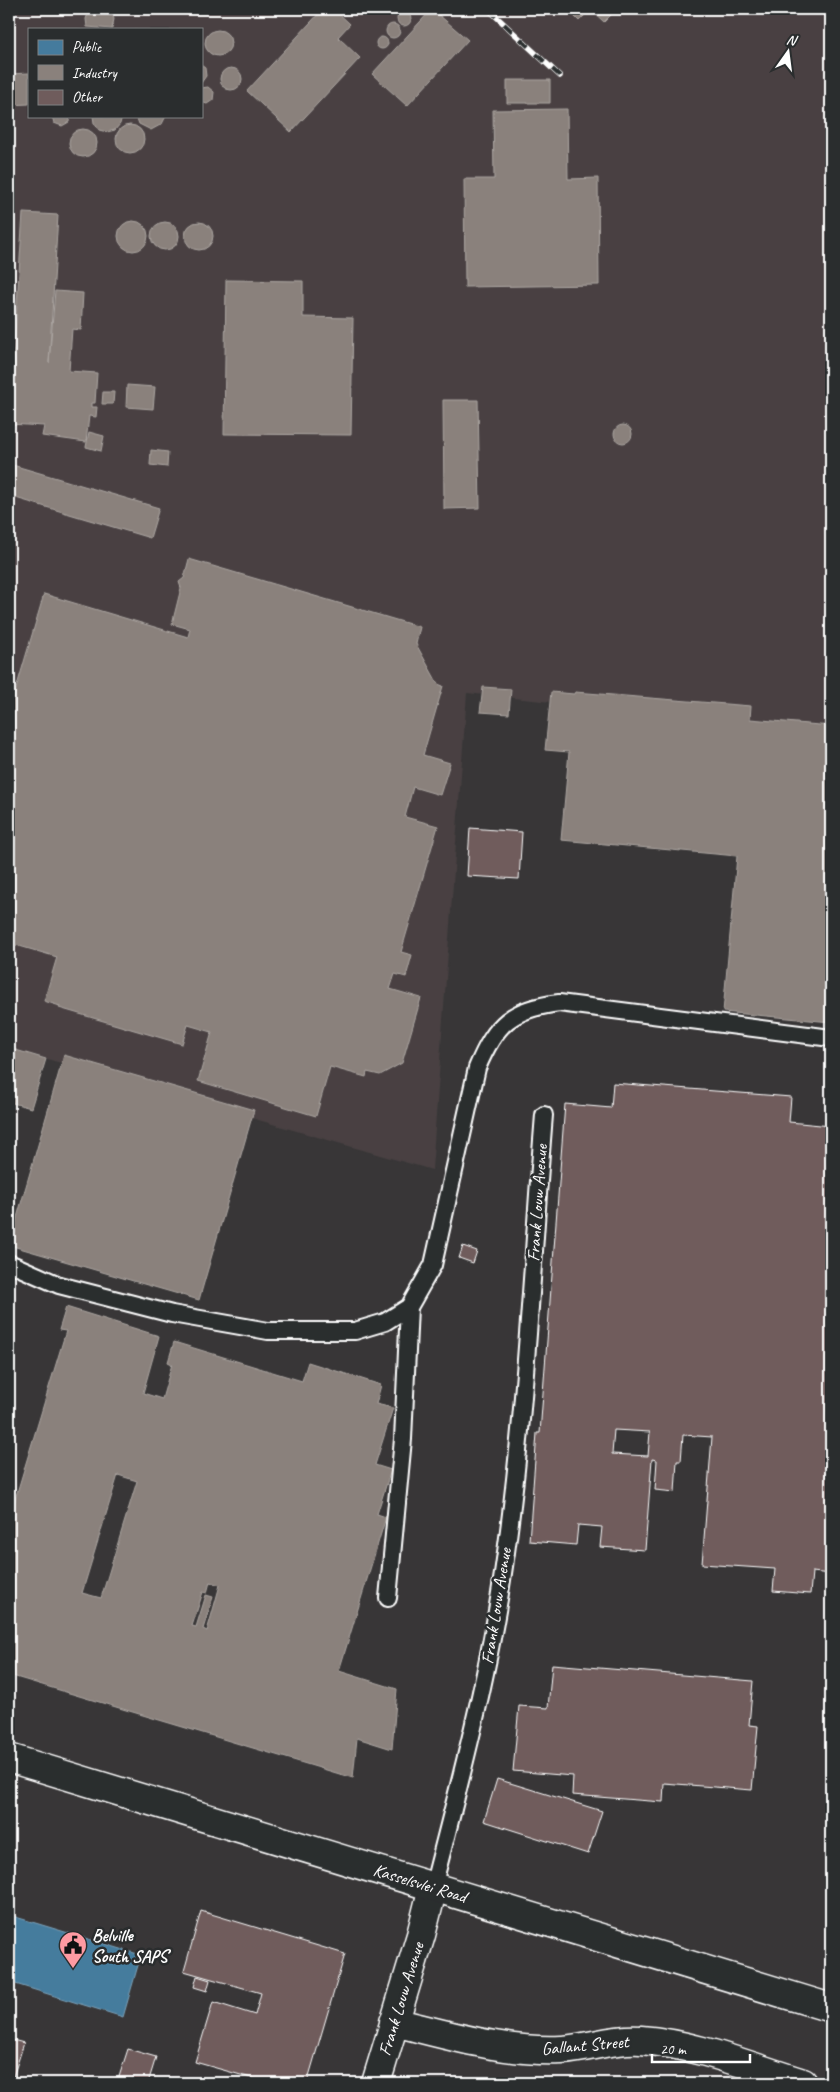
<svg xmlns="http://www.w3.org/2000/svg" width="840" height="2092" viewBox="0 0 840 2092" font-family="Caveat,sans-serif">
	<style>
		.built { fill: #484142; fill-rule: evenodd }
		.public { fill: #457b9d; stroke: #7da3ba }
		.industry { fill: #8a817c; stroke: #ada7a3; fill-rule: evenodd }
		.building { fill: #6f5c5c; stroke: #fff; fill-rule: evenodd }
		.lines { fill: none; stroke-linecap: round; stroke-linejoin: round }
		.service-casing { stroke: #fff; stroke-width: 20 }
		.minor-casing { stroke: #fff; stroke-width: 31 }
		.tertiary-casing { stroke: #fff; stroke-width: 31 }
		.service { stroke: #2a2d2e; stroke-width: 16 }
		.minor { stroke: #2a2d2e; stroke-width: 28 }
		.tertiary { stroke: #2a2d2e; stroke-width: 28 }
		.rail-casing { stroke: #fff; stroke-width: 5.5 }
		.rail { stroke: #2a2d2e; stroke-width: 4; stroke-dasharray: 11; stroke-linecap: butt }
		.labels { text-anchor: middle; stroke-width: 5; stroke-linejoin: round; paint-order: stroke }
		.street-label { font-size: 18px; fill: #fff; stroke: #2a2d2e }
		.poi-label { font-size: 18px; font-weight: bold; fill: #fff; stroke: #2a2d2e; text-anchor: start }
	</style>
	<rect width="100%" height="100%" fill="#383637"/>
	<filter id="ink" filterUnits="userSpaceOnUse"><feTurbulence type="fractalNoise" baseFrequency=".02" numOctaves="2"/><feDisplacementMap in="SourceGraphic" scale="10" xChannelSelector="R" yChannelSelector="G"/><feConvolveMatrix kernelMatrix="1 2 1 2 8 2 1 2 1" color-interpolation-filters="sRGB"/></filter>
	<g filter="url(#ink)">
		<!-- built -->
		<path class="built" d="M9,9H831V732L467,693L432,1170L9,1048ZM29,29H201V116H29Z"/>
		<!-- public -->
		<path class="public" d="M9,1915L141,1955L123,2017L9,1982Z"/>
		<!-- industry -->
		<path class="industry" d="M94,9H106L111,12L114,19L112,29L87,27L86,19L89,11Z
			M323,9H334L350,24L338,37L360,58L291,132L247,91Z
			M432,9L468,40L407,106L372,74Z
			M573,9H583L587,13L579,21L570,12Z
			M590,9H612L615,11L604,22Z
			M397 19a7 7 0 1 1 14 0a7 7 0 1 1-14 0Z
			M386 31a7 7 0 1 1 14 0a7 7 0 1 1-14 0Z
			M205 43a13 13 0 1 1 26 0a13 13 0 1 1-26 0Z
			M376 43a6 6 0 1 1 12 0a6 6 0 1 1-12 0Z
			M201,65L205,68L206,76L201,83Z
			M220 79a11 11 0 1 1 22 0a11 11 0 1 1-22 0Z
			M29,73V104L9,105V74Z
			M507,80H550V103H507Z
			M208,87L214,92L213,100L207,104L201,102V88Z
			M567,109L568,179L598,178L599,285L465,287L464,179H494L493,110Z
			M52,116H70L69,122L62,126L54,123Z
			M93,116H122L120,124L115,130L107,132L99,130L94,123Z
			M136,116H165V118L162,124L151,130L139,124Z
			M116 139a14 14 0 1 1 28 0a14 14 0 1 1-28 0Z
			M69 143a14 14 0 1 1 28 0a14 14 0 1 1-28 0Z
			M23,213L58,215L49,363L55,291L83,293L81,330L72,329L69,371L97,373L95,403H91V407H97L96,417L89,416L86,442L42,436L44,426L9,424Z
			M118 236a15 15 0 1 1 30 0a15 15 0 1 1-30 0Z
			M151 236a14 14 0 1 1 28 0a14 14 0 1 1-28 0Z
			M185 236a14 14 0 1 1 28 0a14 14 0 1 1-28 0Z
			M226,280L303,281V317L353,318L351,435L224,434Z
			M127,385L155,387L153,409L126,407Z
			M103,392H114L113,404H102Z
			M443,400H478L480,508L444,509Z
			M614 434a9 9 0 1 1 18 0a9 9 0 1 1-18 0Z
			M89,432L104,436L101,451L86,447Z
			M151,450L168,452L167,467L150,465Z
			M9,464L159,508L150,538L9,496Z
			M189,559L420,627L416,644L438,684L443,686L423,755L450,763L440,795L413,787L405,817L438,826L401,952L412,955L406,977L395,974L390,989L421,998L402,1063L380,1075L367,1072L366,1077L330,1067L316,1116L198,1081L212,1032L188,1025L182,1044L59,1008L60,1006L44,1001L57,957L9,943V713L44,594L188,637L190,629L172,624L181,588L179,582L184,578Z
			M483,687L511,689L509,714L480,712Z
			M551,692L574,694L575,692L751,706L750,719L831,726V1022L723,1012L737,856L561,840L569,752L545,750Z
			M9,1048L46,1059L31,1108L9,1102Z
			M64,1055L254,1110L199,1300L9,1245Z
			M66,1307L159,1336L143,1393L162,1399L172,1364L168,1362L174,1342L302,1381L308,1362L381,1385L376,1404L393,1408L375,1465L391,1470L377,1514L386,1517L339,1671L397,1689L392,1749L357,1738L353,1778L9,1675V1519L66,1331L59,1330ZM118,1475L137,1481L101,1598L82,1593ZM210,1582L220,1585L207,1631L203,1629L213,1597L206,1595L196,1627L192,1626L203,1592L207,1593Z"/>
		<!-- building -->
		<path class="building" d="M470,828L522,832L519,879L467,876Z
			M613,1083L791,1097L789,1122L831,1126V1574L812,1572L810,1594L773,1591L775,1569L702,1564L712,1437L683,1435L681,1461H677L675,1492L655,1490L657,1460L652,1459L645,1550L600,1547L602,1527L578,1525L576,1545L529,1541L537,1433H540L565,1104L611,1108ZM614,1430L650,1432L648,1456L612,1454Z
			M463,1246L477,1251L473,1263L459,1258Z
			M552,1664L753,1681L749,1725L758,1726L752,1790L664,1783L663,1802L572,1795L573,1776L513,1771L519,1706L548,1708Z
			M497,1779L602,1811L588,1854L484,1821Z
			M201,1911L345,1954L307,2083H269L195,2062L213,2002L255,2015L261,1993L184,1971Z
			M197,1976L210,1980L207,1991L194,1987Z
			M9,2039L24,2043L11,2083H9Z
			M128,2049L156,2057L148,2083H117Z"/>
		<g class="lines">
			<!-- service casing -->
			<g class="service-casing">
				<path id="service" d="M9,1263L59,1285L172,1314L268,1331H355L385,1322L409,1307L433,1265L477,1068C496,1023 511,1009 559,1003L831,1038
					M388,1598L403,1439L409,1307
					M433,1887C458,1790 484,1692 500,1593C525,1435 531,1274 544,1115"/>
			</g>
			<!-- minor casing -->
			<g class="minor-casing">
				<path id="minor" d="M394,2022C448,2035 506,2053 562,2050C589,2048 614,2038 641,2040C696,2044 751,2067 803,2083
					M376,2083L421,1935L433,1887"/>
			</g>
			<!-- tertiary casing -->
			<g class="tertiary-casing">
				<path id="tertiary" d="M9,1758L831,2008"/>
			</g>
			<!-- service -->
			<use href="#service" class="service"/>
			<!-- minor -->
			<use href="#minor" class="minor"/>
			<!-- tertiary -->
			<use href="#tertiary" class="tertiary"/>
			<!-- rail casing -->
			<g class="rail-casing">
				<path id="rail" d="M488,9L560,76"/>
			</g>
			<!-- rail -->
			<use href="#rail" class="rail"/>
		</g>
	</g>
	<!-- icons -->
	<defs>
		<g id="civic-pin" transform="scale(1.4375)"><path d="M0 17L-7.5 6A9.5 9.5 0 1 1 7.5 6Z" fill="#ff9aa2" stroke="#2a2d2e"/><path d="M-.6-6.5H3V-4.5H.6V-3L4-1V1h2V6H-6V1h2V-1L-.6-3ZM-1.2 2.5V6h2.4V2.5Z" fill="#111"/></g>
	</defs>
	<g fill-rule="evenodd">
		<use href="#civic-pin" x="73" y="1945"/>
	</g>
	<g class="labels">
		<!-- street labels -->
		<g class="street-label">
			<text transform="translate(537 1203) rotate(-86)" y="6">Frank Louw Avenue</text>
			<text transform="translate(496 1606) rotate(-81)" y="6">Frank Louw Avenue</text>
			<text transform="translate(420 1883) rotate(17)" y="6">Kasselsvlei Road</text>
			<text transform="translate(401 1999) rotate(-73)" y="6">Frank Louw Avenue</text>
			<text transform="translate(585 2045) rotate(-5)" y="6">Gallant Street</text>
		</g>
		<!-- poi labels -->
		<g class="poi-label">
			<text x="92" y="1941">Belville<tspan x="92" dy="21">South SAPS</tspan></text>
		</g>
	</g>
	<!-- margin -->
	<rect width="840" height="2092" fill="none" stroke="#2a2d2e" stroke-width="30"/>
	<rect x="15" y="15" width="810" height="2062" fill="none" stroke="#fff" stroke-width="2" filter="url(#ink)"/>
	<!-- legend -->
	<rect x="28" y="28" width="175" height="90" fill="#2a2d2e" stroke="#7f8182"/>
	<rect x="38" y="40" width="25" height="15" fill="#457b9d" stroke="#7f8182"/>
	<text x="72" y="52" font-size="15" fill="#ffffff">Public</text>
	<rect x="38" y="65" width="25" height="15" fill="#8a817c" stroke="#7f8182"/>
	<text x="72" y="78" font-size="15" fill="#ffffff">Industry</text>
	<rect x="38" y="90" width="25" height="15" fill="#6f5c5c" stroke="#7f8182"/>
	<text x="72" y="102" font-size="15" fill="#ffffff">Other</text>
	<!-- north arrow -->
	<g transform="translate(788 52) rotate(14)" stroke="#2a2d2e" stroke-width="4" paint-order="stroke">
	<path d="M0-4L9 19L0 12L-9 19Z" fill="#ffffff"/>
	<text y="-8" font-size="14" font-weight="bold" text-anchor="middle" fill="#ffffff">N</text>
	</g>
	<!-- scale -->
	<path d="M652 2054v8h98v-8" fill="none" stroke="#ffffff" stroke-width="2.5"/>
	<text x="660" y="2054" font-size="15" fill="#ffffff" stroke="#2a2d2e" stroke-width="4" paint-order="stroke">20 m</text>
</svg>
